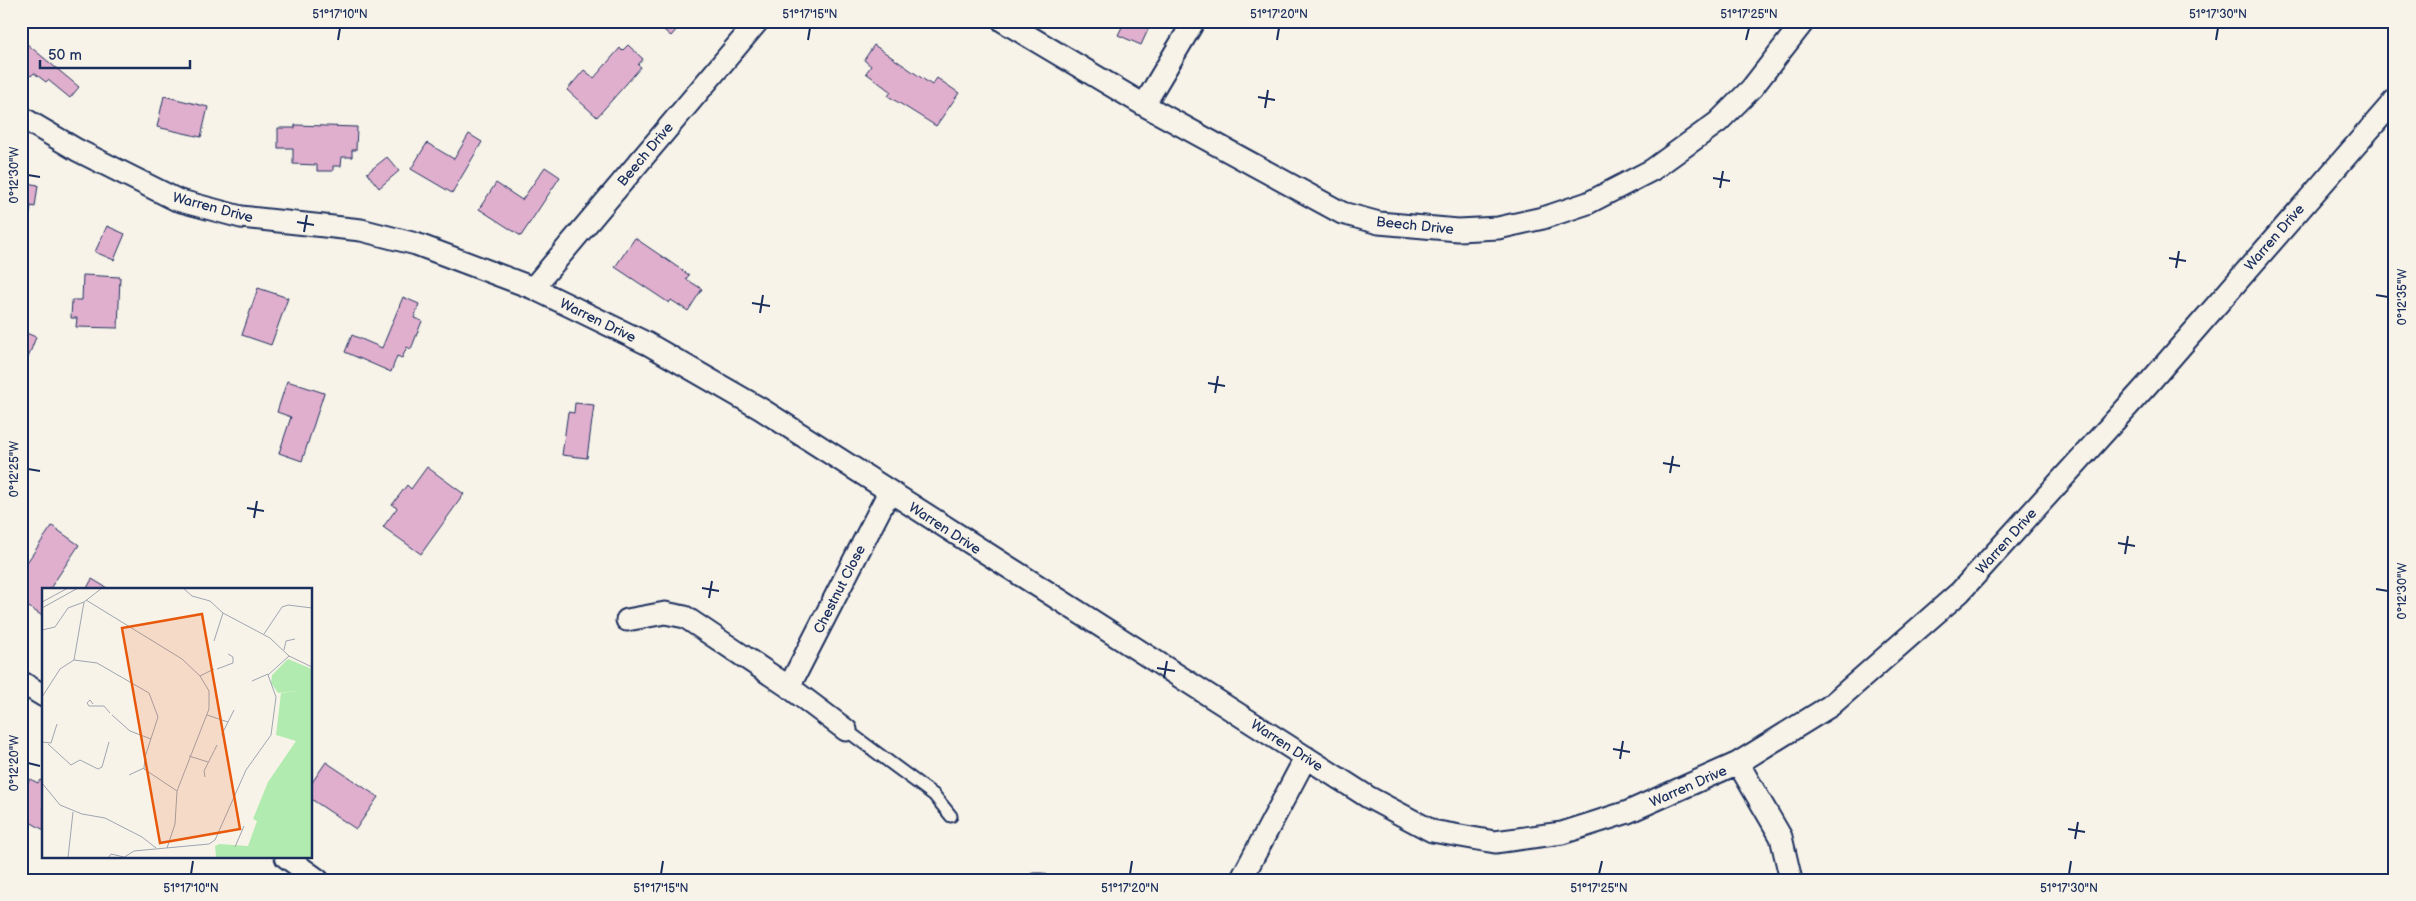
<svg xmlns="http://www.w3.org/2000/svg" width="2416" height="901" viewBox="0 0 2416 901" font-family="'Balsamiq Sans',sans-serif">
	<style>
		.building { fill: #e1afce; stroke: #1b2f5e }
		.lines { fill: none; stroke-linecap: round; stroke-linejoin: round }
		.lane-casing { stroke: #1b2f5e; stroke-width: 15 }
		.street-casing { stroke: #1b2f5e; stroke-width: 25 }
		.lane { stroke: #f7f3e8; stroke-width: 11 }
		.street { stroke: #f7f3e8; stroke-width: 21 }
		.ticks { fill: none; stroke: #1b2f5e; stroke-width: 2 }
		.labels { text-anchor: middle; stroke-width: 4.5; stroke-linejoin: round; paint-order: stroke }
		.street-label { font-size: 14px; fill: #1b2f5e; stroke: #f7f3e8 }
		.inset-road { fill: none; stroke: #9fa5b1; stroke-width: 1 }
		.view { fill: #e8590c; fill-opacity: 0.15; stroke: #e8590c; stroke-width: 2.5 }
		.inset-edge { fill: none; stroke: #1b2f5e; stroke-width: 2.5 }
		.neatline { fill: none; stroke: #1b2f5e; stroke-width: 2 }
		.ticks-label { font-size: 12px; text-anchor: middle; fill: #1b2f5e }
	</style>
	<rect width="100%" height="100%" fill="#f7f3e8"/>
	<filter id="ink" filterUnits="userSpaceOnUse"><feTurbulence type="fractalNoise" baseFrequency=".02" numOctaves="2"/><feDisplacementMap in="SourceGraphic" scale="10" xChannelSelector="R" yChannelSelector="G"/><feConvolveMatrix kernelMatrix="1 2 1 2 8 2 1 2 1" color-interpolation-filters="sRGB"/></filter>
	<g filter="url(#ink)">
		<!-- building -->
		<path class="building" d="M653,21H684L671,36Z
			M1125,21H1152L1141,45L1118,35Z
			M21,39L79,87L70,98L48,80L46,82L34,73L31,76L21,68Z
			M628,45L643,59L638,65L641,67L597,117L567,90L584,70L594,78L620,48L622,51Z
			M874,45L932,85L937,78L959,93L936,126L888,96L891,92L866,73L871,66L864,60Z
			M164,96L208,107L201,137L157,127Z
			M295,125L357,127L356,150H352V157H342L341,166H333V171H317V165L293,164V148H278V128H295Z
			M469,134L482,142L452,193L411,169L427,143L454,159Z
			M387,157L399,171L379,188L367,173Z
			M545,167L560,177L521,236L479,209L496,183L522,200Z
			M21,182L38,185L35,207L31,206L28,225L21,224Z
			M107,226L125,234L114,260L95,252Z
			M635,238L689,275L686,279L702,289L688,311L671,300L669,303L615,267Z
			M83,275L120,277L118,328L76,327L77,318H71L72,300H82Z
			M258,288L288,298L271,345L242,335Z
			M403,297L419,304L414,318L422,321L411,349L407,347L402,358L397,356L391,372L345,352L352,335L382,348Z
			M21,331L36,337L21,376Z
			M287,381L324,393L302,461L279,453L291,417L277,412Z
			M575,403L594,405L587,458L562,455L568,412L574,413Z
			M427,467L464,494L421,554L383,527L397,508L392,505L407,485L411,489Z
			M52,526L79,545L49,590H44V617L21,602V571Z
			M92,579L107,588L106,590H86Z
			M326,762L378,797L356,829L311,799V784Z
			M30,779L38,783L40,780L44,782V830L21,817V795Z"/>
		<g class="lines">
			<!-- lane casing -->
			<g class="lane-casing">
				<path id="lane" d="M846,730L934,795L951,816
					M1034,880H1042"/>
			</g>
			<!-- street casing -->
			<g class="street-casing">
				<path id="street" d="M1003,21L1144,105L1342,213L1379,223L1458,230L1498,228L1543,218L1588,203L1652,170L1718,122L1752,88L1804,21
					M1144,105L1194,21
					M21,117L77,150L177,200L241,217L361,230L416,244L533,288L648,344L761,409L1368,797L1432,831L1495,842L1562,833L1628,812L1738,763L1830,706L1960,592L2148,384L2395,100
					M533,288L758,21
					M627,620L665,613L685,617L789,687L846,730
					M21,682L44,696
					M789,687L889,492
					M1738,763L1781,837L1791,880
					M286,857L318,880
					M1241,880L1306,757"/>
			</g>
			<!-- lane -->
			<use href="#lane" class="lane"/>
			<!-- street -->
			<use href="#street" class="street"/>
		</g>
	</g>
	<!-- ticks -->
	<path class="ticks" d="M338,40L340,28M808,40L810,28M1277,40L1279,28M1746,40L1749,28M2216,40L2218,28M1258,97L1275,100M1265,108L1268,90M28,175L40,177M1713,178L1730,181M1720,188L1723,171M297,222L314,225M304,232L307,215M2169,258L2186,261M2176,268L2179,251M2376,295L2388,297M752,303L770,306M760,313L763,295M1208,383L1225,386M1215,393L1218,376M1663,463L1680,466M28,469L40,471M1670,473L1673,456M247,508L264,511M254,518L257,501M2118,543L2135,546M2125,554L2128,536M702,588L719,591M2376,589L2388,591M709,598L712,581M1157,668L1175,671M1164,678L1167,661M1613,749L1630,752M1620,759L1623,741M28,763L40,766M2068,829L2085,832M2075,839L2078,822M191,874L193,861M661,874L663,861M1130,874L1132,861M1599,874L1602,861M2069,874L2071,861"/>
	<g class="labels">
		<!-- street labels -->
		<g class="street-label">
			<text transform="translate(645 154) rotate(-50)" y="5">Beech Drive</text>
			<text transform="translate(213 207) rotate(15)" y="5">Warren Drive</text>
			<text transform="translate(1415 225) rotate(6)" y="5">Beech Drive</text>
			<text transform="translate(2274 237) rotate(-49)" y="5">Warren Drive</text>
			<text transform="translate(598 320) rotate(26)" y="5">Warren Drive</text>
			<text transform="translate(945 528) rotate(33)" y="5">Warren Drive</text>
			<text transform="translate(2006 541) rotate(-48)" y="5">Warren Drive</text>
			<text transform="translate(839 589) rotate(-63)" y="5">Chestnut Close</text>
			<text transform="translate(1287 745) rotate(33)" y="5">Warren Drive</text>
			<text transform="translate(1688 786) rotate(-24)" y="5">Warren Drive</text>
		</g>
	</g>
	<!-- overview -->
	<g transform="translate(42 588)">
		<rect width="270" height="270" fill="#f7f3e8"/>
		<path d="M246,71L270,81V270H166L174,269L173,258L177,256L206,258L215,233L211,231L226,194L254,153L234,147L239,105L254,103L236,105L229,95L230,87Z" fill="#b2ebaf"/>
		<path d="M269,168L249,208L244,230L228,247L236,224Z" fill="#b2ebaf"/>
		<path class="inset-road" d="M141,0L150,8L168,13L181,25L228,50L247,68L270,79M44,12L140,71L158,88L167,103V121L135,203L133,236L125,260M0,14L26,0M42,14L32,72L55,75L107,105L116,129L103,169L102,181L135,203M0,20L36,0M0,42L13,39L26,20L42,14L60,0M222,46L240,19L246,17L270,20M172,53L181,25M242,62L244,53L253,51M175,81L191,75V69L186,66M158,88L172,81M210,93L226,86M0,109L18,81L32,72M51,116L48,112L45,115L47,118H62L68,125M70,127L88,143L109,151M165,127L186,134M180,145L183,150L180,147L181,144L192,122M0,154L9,155L15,136M6,156L29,177L38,172L56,181L60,179L67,154M147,168L166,174M87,187L102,180M163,189L162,183L175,157M0,195L18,217L40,226L63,230L100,249L114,260M193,259L202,238M26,270L31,224M66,270L69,266L82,269M81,270L92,263L167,256L173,252L204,182L229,147L234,109L226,87L247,68"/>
		<path class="view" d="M160,26L198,241L118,255L80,40Z"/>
		<rect width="270" height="270" class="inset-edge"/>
	</g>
	<!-- margin -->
	<rect width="2416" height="901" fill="none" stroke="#f7f3e8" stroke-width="55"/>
	<!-- scale -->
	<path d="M40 60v8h150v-8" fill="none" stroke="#1b2f5e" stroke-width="2.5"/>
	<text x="48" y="60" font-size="15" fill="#1b2f5e" stroke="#f7f3e8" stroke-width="4" paint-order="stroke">50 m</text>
	<rect x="28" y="28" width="2360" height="846" class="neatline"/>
	<g class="ticks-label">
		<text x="340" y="18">51°17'10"N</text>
		<text x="810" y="18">51°17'15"N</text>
		<text x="1279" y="18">51°17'20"N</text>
		<text x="1749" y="18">51°17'25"N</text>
		<text x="2218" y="18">51°17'30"N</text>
		<text transform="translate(14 175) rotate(-90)" y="4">0°12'30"W</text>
		<text transform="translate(2402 297) rotate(-90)" y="4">0°12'35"W</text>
		<text transform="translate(14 469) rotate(-90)" y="4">0°12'25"W</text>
		<text transform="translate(2402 591) rotate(-90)" y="4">0°12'30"W</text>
		<text transform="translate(14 763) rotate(-90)" y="4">0°12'20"W</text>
		<text x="191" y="892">51°17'10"N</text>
		<text x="661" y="892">51°17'15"N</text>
		<text x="1130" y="892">51°17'20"N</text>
		<text x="1599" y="892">51°17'25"N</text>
		<text x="2069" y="892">51°17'30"N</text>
	</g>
</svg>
